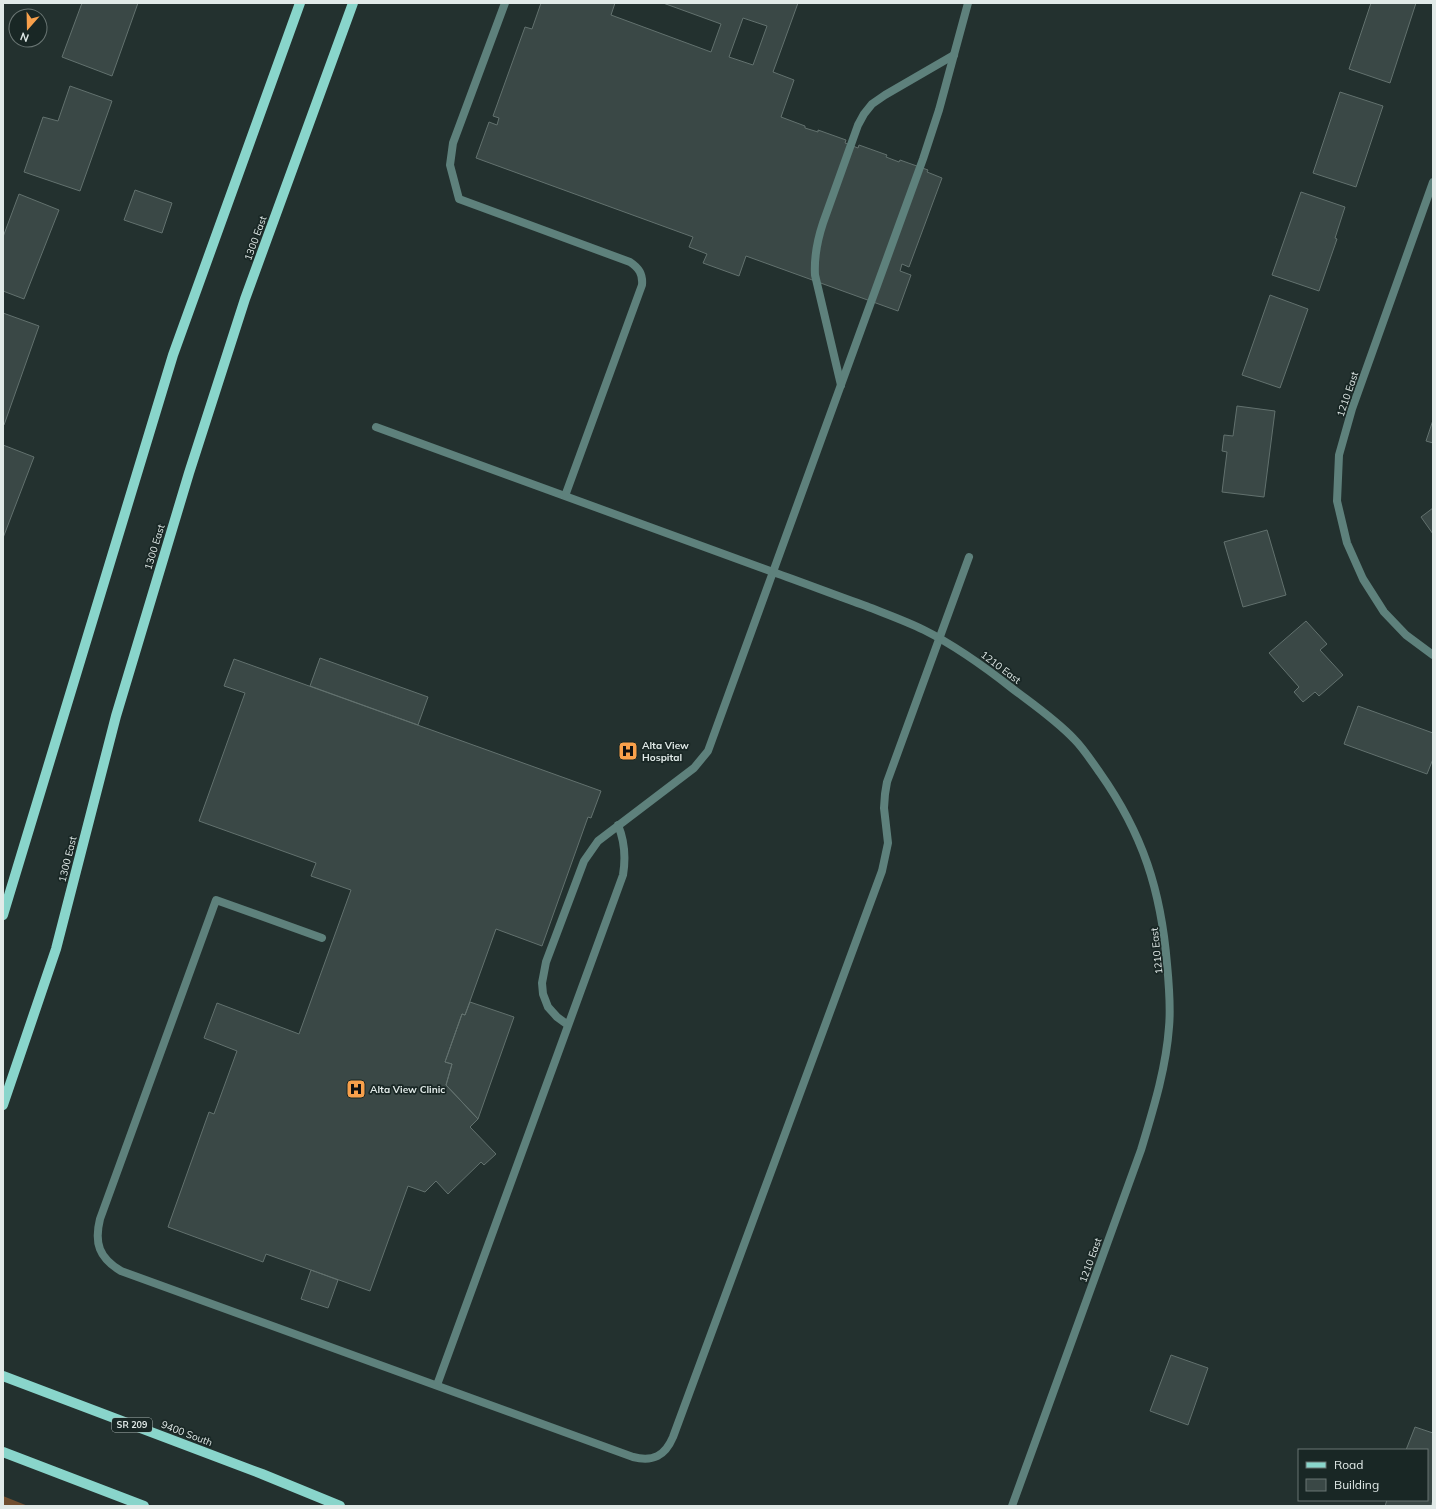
<svg xmlns="http://www.w3.org/2000/svg" width="1436" height="1509" viewBox="0 0 1436 1509" font-family="Mulish,sans-serif">
	<style>
		.green { fill: #6f4e30 }
		.building { fill: #3a4846; stroke: #62716e; fill-rule: evenodd }
		.lines { fill: none; stroke-linecap: round; stroke-linejoin: round }
		.lane { stroke: #5e817c; stroke-width: 8 }
		.street { stroke: #5e817c; stroke-width: 8 }
		.primary { stroke: #89d5cb; stroke-width: 10 }
		.labels { text-anchor: middle; stroke-width: 3.5; stroke-linejoin: round; paint-order: stroke }
		.shield { fill: #192725; stroke: #a5b0ae; stroke-width: 1 }
		.shield-label { font-size: 9px; font-weight: bold; fill: #e1eae8 }
		.street-label { font-size: 10px; fill: #e1eae8; stroke: #192725 }
		.poi-label { font-size: 10px; font-weight: bold; fill: #e1eae8; stroke: #192725; text-anchor: start }
	</style>
	<rect width="100%" height="100%" fill="#23312f"/>
	<!-- green -->
	<path class="green" d="M3,1496L28,1506H3Z"/>
	<!-- building -->
	<path class="building" d="M82,3H138L112,76L62,57Z
		M541,3H615L611,15L711,52L721,24L663,3H798L773,72L794,80L781,117L805,126V128L818,132V130L846,140L845,143L858,148L859,145L887,155L886,157L899,162L900,160L928,170L927,172L942,178L909,267L902,264L900,271L911,275L898,311L746,256L739,276L703,263L707,254L689,247L693,237L476,158L489,122L497,125L499,118L493,116L525,27L532,29ZM743,18L767,26L753,65L729,57Z
		M1371,3H1416L1390,83L1349,69Z
		M70,86L112,101L80,191L24,172L43,117L58,121Z
		M1340,92L1383,106L1356,187L1313,173Z
		M135,190L172,203L162,233L124,220Z
		M1301,192L1345,207L1335,238L1337,239L1319,291L1272,275Z
		M19,194L59,210L24,299L3,291V237Z
		M1270,295L1308,309L1280,388L1242,375Z
		M3,313L39,326L4,425H3Z
		M1237,406L1275,411L1264,497L1222,492L1227,452L1222,451L1224,435L1233,436Z
		M1433,420V443L1426,441Z
		M3,445L34,457L3,538Z
		M1433,508V534L1421,517Z
		M1267,530L1286,595L1243,607L1224,542Z
		M1306,621L1327,644L1320,650L1343,675L1319,696L1315,692L1303,702L1294,692L1299,687L1269,653Z
		M320,658L428,697L418,725L310,686Z
		M234,659L601,791L591,818L588,817L542,946L496,929L465,1015L462,1014L445,1062L452,1064L446,1085L478,1119L470,1127L496,1154L484,1165L481,1162L448,1194L436,1181L425,1192L408,1186L370,1291L266,1254L263,1262L168,1227L209,1112L214,1114L237,1051L204,1038L217,1003L299,1034L351,890L311,876L316,863L199,821L245,693L224,686Z
		M1358,706L1433,733V759L1427,774L1344,744Z
		M470,1002L514,1017L478,1119L446,1085L452,1064L445,1062L462,1014L465,1015Z
		M311,1270L338,1280L328,1308L301,1299Z
		M1171,1355L1208,1368L1188,1425L1150,1411Z
		M1415,1427L1433,1433V1500L1431,1506H1385L1387,1500H1427V1450H1406Z"/>
	<g class="lines">
		<!-- lane -->
		<path class="lane" d="M505,3L453,143L450,165L459,199L630,262C639,268 643,274 642,285L565,496
			M841,385L815,275C814,257 817,241 823,223L858,125L864,114L872,104L885,95L954,55
			M376,427L773,572L708,751L694,768L598,841L584,861L546,962L542,983L543,994L548,1007L557,1017L568,1025
			M322,938L216,900L100,1219C94,1243 99,1258 121,1271L633,1457C653,1462 665,1456 673,1437L882,871L888,843L884,808L885,794L887,782L969,557
			M437,1385L623,875C626,857 625,842 618,825"/>
		<!-- street -->
		<path class="street" d="M968,3L939,110L923,159L773,572C804,583 835,595 866,606C886,614 906,621 924,630C956,646 985,667 1013,689C1034,705 1056,720 1074,739C1084,749 1092,762 1100,773C1143,834 1161,891 1167,964C1169,985 1171,1006 1169,1027C1166,1069 1153,1110 1141,1150L1012,1506
			M1433,182L1352,409L1339,455L1337,501L1347,543L1363,579L1384,612L1406,635L1433,655"/>
		<!-- primary -->
		<path class="primary" d="M3,915L173,355L300,3
			M3,1105L56,949L116,716L189,473L245,299L353,3
			M3,1376L262,1474L340,1506
			M3,1452L144,1506"/>
	</g>
	<!-- icons -->
	<defs>
		<g id="hospital-square" transform="scale(1)"><rect x="-9" y="-9" width="18" height="18" rx="4" fill="#f8a04b" stroke="#192725"/><path d="M-5-5h3v3.5h4V-5h3V5h-3V1.5h-4V5h-3Z" fill="#111"/></g>
	</defs>
	<g fill-rule="evenodd">
		<use href="#hospital-square" x="628" y="751"/>
		<use href="#hospital-square" x="356" y="1089"/>
	</g>
	<g class="labels">
		<!-- shield labels -->
		<rect class="shield" x="112" y="1418" width="40" height="14" rx="3"/>
		<g class="shield-label">
			<text x="132" y="1428">SR 209</text>
		</g>
		<!-- street labels -->
		<g class="street-label">
			<text transform="translate(255 238) rotate(-70)" y="4">1300 East</text>
			<text transform="translate(1347 394) rotate(-71)" y="4">1210 East</text>
			<text transform="translate(154 547) rotate(-73)" y="4">1300 East</text>
			<text transform="translate(1001 667) rotate(37)" y="4">1210 East</text>
			<text transform="translate(67 859) rotate(-76)" y="4">1300 East</text>
			<text transform="translate(1156 951) rotate(-96)" y="4">1210 East</text>
			<text transform="translate(1090 1260) rotate(-70)" y="4">1210 East</text>
			<text transform="translate(187 1433) rotate(21)" y="4">9400 South</text>
		</g>
		<!-- poi labels -->
		<g class="poi-label">
			<text x="642" y="749">Alta View<tspan x="642" dy="12">Hospital</tspan></text>
			<text x="370" y="1093">Alta View Clinic</text>
		</g>
	</g>
	<!-- border -->
	<rect width="1436" height="1509" fill="none" stroke="#e1eae8" stroke-width="8"/>
	<!-- legend -->
	<rect x="1298" y="1449" width="130" height="52" fill="#192725" stroke="#697573"/>
	<rect x="1306" y="1462" width="20" height="6" fill="#89d5cb" stroke="#697573"/>
	<text x="1334" y="1469" font-size="12" fill="#e1eae8">Road</text>
	<rect x="1306" y="1479" width="20" height="12" fill="#3a4846" stroke="#697573"/>
	<text x="1334" y="1489" font-size="12" fill="#e1eae8">Building</text>
	<!-- north arrow -->
	<g transform="translate(28 28) rotate(200)"><circle r="19" fill="#192725" stroke="#697573"/>
	<path d="M0-3L7 15L0 10L-7 15Z" fill="#f8a04b"/>
	<text y="-6" font-size="11" font-weight="bold" text-anchor="middle" fill="#e1eae8">N</text>
	</g>
</svg>
